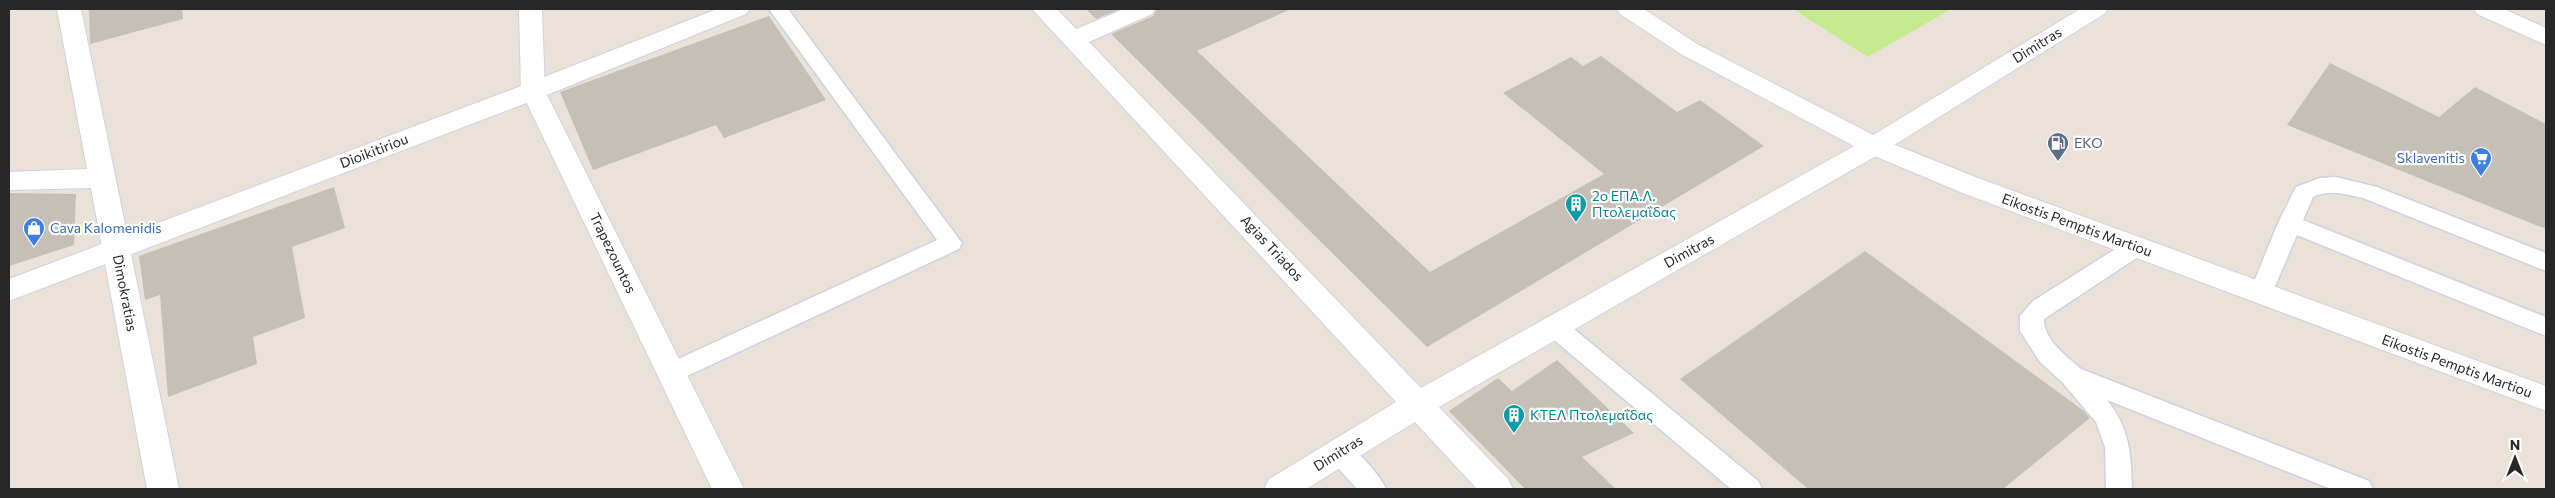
<svg xmlns="http://www.w3.org/2000/svg" width="2555" height="498" viewBox="0 0 2555 498" font-family="Commissioner,sans-serif">
	<style>
		.pitch { fill: #c6eb8e }
		.building { fill: #c5bfb8 }
		.lines { fill: none; stroke-linecap: round; stroke-linejoin: round }
		.lane-casing { stroke: #cdd2e1; stroke-width: 3 }
		.street-casing { stroke: #cdd2e1; stroke-width: 2 }
		.secondary-casing { stroke: #cdd2e1; stroke-width: 2 }
		.lane { fill: #fff; fill-rule: evenodd }
		.street { fill: #fff; fill-rule: evenodd }
		.secondary { fill: #fff; fill-rule: evenodd }
		.labels { text-anchor: middle; stroke-width: 4.5; stroke-linejoin: round; paint-order: stroke }
		.street-label { font-size: 14px; fill: #272727; stroke: #fff }
		.service-label { font-size: 14px; fill: #4e5e75; stroke: #fff; text-anchor: start }
		.shop-label { font-size: 14px; fill: #366cbe; stroke: #fff; text-anchor: end }
		.culture-label { font-size: 14px; fill: #0d838f; stroke: #fff; text-anchor: start }
	</style>
	<rect width="100%" height="100%" fill="#eae2d8"/>
	<!-- pitch -->
	<path class="pitch" d="M1793,9H1951L1868,57Z"/>
	<!-- building -->
	<path class="building" d="M89,9H182L183,19L90,44Z
		M1086,9H1120L1096,19Z
		M1157,9H1291L1197,51L1430,272L1604,174L1503,93L1571,57L1583,66L1601,56L1677,112L1700,100L1764,146L1427,347L1111,34L1153,16Z
		M769,16L826,100L724,138L716,125L593,170L560,92Z
		M2330,63L2439,117L2475,87L2546,124V229L2287,125Z
		M334,187L345,228L292,247L305,318L253,337L257,364L168,397L160,295L145,300L139,256Z
		M9,193L76,194L74,245L9,266Z
		M1865,251L2084,411L2090,418L2003,489H1808L1680,379Z
		M1557,360L1634,433L1582,457L1616,489H1525L1449,411L1498,378L1512,391Z"/>
	<g class="lines">
		<!-- lane casing -->
		<g class="lane-casing">
			<path id="lane" d="M769,9H788L962,243L959,249L672,383L663,380L660,373L663,366L937,240Z
				M2336,177L2377,187L2546,253V271L2363,198C2346,194 2328,189 2313,197L2303,220L2546,317V336L2297,235L2269,300L2261,303L2253,300L2249,294L2278,223L2296,187L2320,178Z
				M2136,239L2144,241L2147,247L2144,253L2044,319C2044,341 2066,355 2081,369L2369,481L2373,489H2331L2107,400C2130,428 2131,455 2132,489H2106L2105,447L2096,422L2062,382L2040,362L2020,331V316L2033,301L2128,241Z
				M1555,318L1563,320L1758,481L1762,489H1731L1547,334L1543,327L1547,320Z
				M1340,441C1355,446 1380,475 1386,489H1357L1331,460L1327,452L1331,444Z"/>
		</g>
		<!-- street casing -->
		<g class="street-casing">
			<path id="street" d="M57,9H81L179,489H147L91,188L9,190V172L87,169Z
				M519,9H542L545,91L744,489H712L521,91Z
				M1032,9H1057L1076,29L1124,9H1155L1152,14L1089,42L1421,388L1865,140L2080,9H2108L2104,14L1883,152L1439,407L1508,479L1513,489H1477L1415,422L1306,489H1264L1269,479L1396,402Z
				M2474,9H2504L2546,28V45L2477,14Z"/>
		</g>
		<!-- secondary casing -->
		<g class="secondary-casing">
			<path id="secondary" d="M717,9H750L746,14L542,97L9,301V279L524,85Z
				M1617,9H1644L1697,44L1883,140L1978,178L2546,386V411L1960,192L1865,152L1681,54L1620,14Z"/>
		</g>
		<!-- lane -->
		<use href="#lane" class="lane"/>
		<!-- street -->
		<use href="#street" class="street"/>
		<!-- secondary -->
		<use href="#secondary" class="secondary"/>
	</g>
	<!-- icons -->
	<defs>
		<g id="fuel-pin" transform="scale(1.125)"><path d="M0 17L-7.5 6A9.5 9.5 0 1 1 7.5 6Z" fill="#5c6f8a" stroke="#fff"/><path d="M-5.5-6h7V0h2V4h1.3V-2.5L3-4.5l.8-.8L6-3V5H2.5V1h-1V6h-7ZM-4.2-4.7v3.2H.2V-4.7Z" fill="#fff"/></g>
		<g id="supermarket-pin" transform="scale(1.125)"><path d="M0 17L-7.5 6A9.5 9.5 0 1 1 7.5 6Z" fill="#3f7fe0" stroke="#fff"/><path d="M-6-5.5h2.5l.6 2H6L4.5 2H-2.5L-4.4-4H-6ZM-1.5 3.2a1.3 1.3 0 1 0 .1 0ZM3 3.2a1.3 1.3 0 1 0 .1 0Z" fill="#fff"/></g>
		<g id="building-pin" transform="scale(1.125)"><path d="M0 17L-7.5 6A9.5 9.5 0 1 1 7.5 6Z" fill="#0f9aa8" stroke="#fff"/><path d="M-4-6H4V6H1V3H-1V6H-4ZM-2.5-4.3h1.7v1.8h-1.7ZM.8-4.3h1.7v1.8H.8ZM-2.5-1h1.7V.8h-1.7ZM.8-1h1.7V.8H.8Z" fill="#fff"/></g>
		<g id="shop-pin" transform="scale(1.125)"><path d="M0 17L-7.5 6A9.5 9.5 0 1 1 7.5 6Z" fill="#3f7fe0" stroke="#fff"/><path d="M-5-2.5h2.3a2.7 3.5 0 0 1 5.4 0H5L5.5 6h-11ZM-1.5-2.5h3a1.5 2.3 0 0 0-3 0Z" fill="#fff"/></g>
	</defs>
	<g fill-rule="evenodd">
		<use href="#fuel-pin" x="2058" y="143"/>
		<use href="#supermarket-pin" x="2481" y="158"/>
		<use href="#building-pin" x="1576" y="204"/>
		<use href="#shop-pin" x="34" y="228"/>
		<use href="#building-pin" x="1514" y="415"/>
	</g>
	<g class="labels">
		<!-- street labels -->
		<g class="street-label">
			<text transform="translate(2037 45) rotate(-32)" y="5">Dimitras</text>
			<text transform="translate(374 151) rotate(-21)" y="5">Dioikitiriou</text>
			<text transform="translate(2077 225) rotate(20)" y="5">Eikostis Pemptis Martiou</text>
			<text transform="translate(1272 248) rotate(47)" y="5">Agias Triados</text>
			<text transform="translate(1689 251) rotate(-29)" y="5">Dimitras</text>
			<text transform="translate(613 253) rotate(64)" y="5">Trapezountos</text>
			<text transform="translate(125 293) rotate(79)" y="5">Dimokratias</text>
			<text transform="translate(2457 366) rotate(20)" y="5">Eikostis Pemptis Martiou</text>
			<text transform="translate(1338 453) rotate(-32)" y="5">Dimitras</text>
		</g>
		<!-- service labels -->
		<g class="service-label">
			<text x="2074" y="148">EKO</text>
		</g>
		<!-- shop labels -->
		<g class="shop-label">
			<text x="2465" y="163">Sklavenitis</text>
			<text x="50" y="233" text-anchor="start">Cava Kalomenidis</text>
		</g>
		<!-- culture labels -->
		<g class="culture-label">
			<text x="1592" y="201">2ο ΕΠΑ.Λ.<tspan x="1592" dy="16">Πτολεμαΐδας</tspan></text>
			<text x="1530" y="420">ΚΤΕΛ Πτολεμαΐδας</text>
		</g>
	</g>
	<!-- border -->
	<rect width="2555" height="498" fill="none" stroke="#272727" stroke-width="20"/>
	<!-- north arrow -->
	<g transform="translate(2515 458)" stroke="#ffffff" stroke-width="4" paint-order="stroke">
	<path d="M0-4L9 19L0 12L-9 19Z" fill="#272727"/>
	<text y="-8" font-size="14" font-weight="bold" text-anchor="middle" fill="#272727">N</text>
	</g>
</svg>
